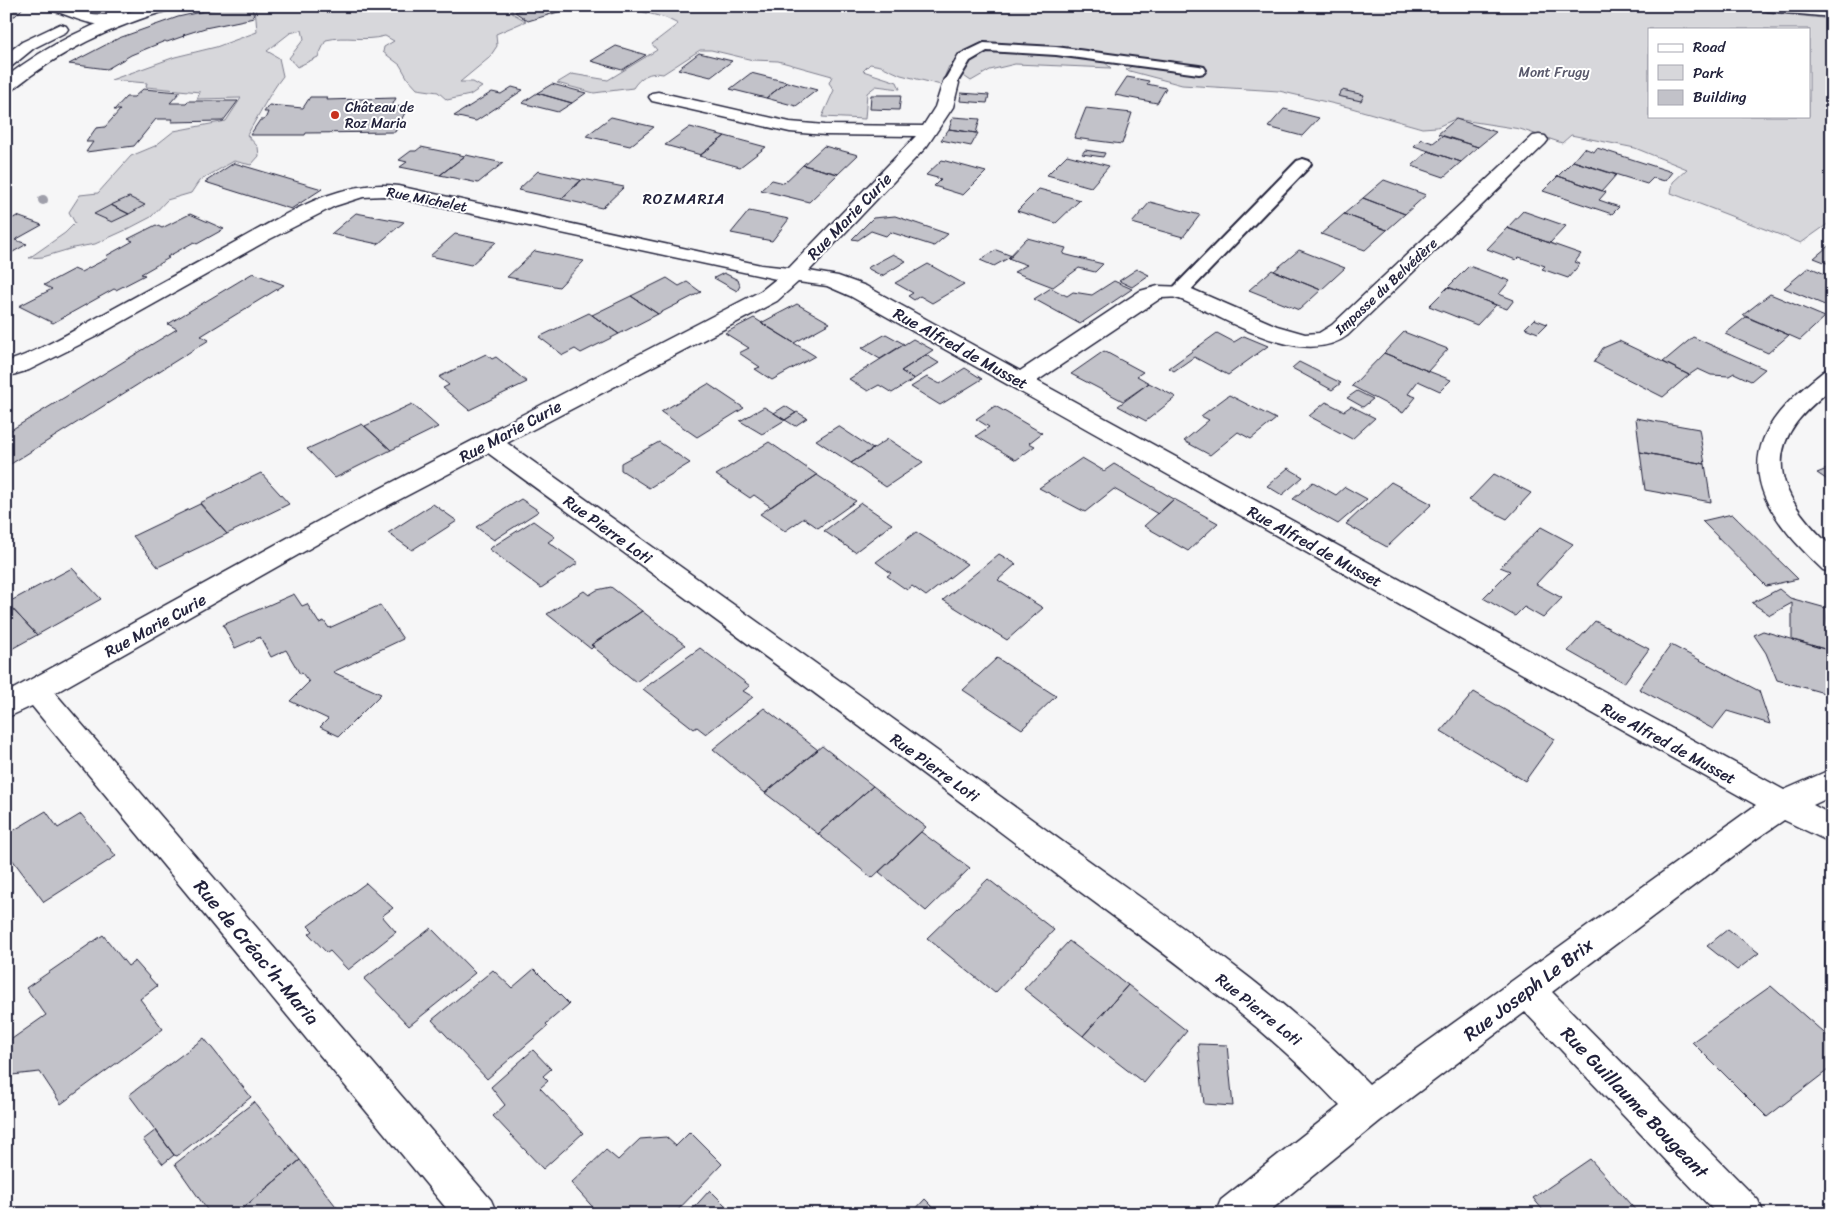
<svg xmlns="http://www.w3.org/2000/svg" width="1838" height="1220" viewBox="0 0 1838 1220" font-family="Sriracha,sans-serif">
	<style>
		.green { fill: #d7d7db; stroke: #7c7c8b; fill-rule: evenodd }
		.building { fill: #c2c2c9; stroke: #22223b }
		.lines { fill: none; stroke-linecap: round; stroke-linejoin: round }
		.service-casing { stroke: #22223b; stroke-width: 4 }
		.minor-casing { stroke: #22223b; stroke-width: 3 }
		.secondary-casing { stroke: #22223b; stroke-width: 3 }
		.service { fill: #fff; fill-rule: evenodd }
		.minor { fill: #fff; fill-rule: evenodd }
		.secondary { fill: #fff; fill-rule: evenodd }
		.tree { fill: #9f9faa }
		.poi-dot { fill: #c8321e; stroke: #fff; stroke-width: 2 }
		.labels { text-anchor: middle; stroke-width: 4; stroke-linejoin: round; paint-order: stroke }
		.far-park-label { font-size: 14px; fill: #58586b; stroke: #fff }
		.far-poi-label { font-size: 14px; fill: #22223b; stroke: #fff; text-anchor: start }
		.far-street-label { font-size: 14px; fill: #22223b; stroke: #fff }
		.far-neighbourhood-label { font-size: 15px; letter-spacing: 1px; fill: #22223b; stroke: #fff }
		.street-label { font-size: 16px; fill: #22223b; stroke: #fff }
		.near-street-label { font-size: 19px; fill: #22223b; stroke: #fff }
	</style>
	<rect width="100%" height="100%" fill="#f6f6f7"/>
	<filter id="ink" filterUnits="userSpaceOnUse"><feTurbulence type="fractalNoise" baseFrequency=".02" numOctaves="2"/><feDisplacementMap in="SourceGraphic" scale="10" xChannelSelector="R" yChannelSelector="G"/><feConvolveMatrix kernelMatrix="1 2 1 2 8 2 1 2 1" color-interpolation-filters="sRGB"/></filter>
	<g filter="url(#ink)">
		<!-- green -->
		<path class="green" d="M255,6H506L512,10V13L526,21L496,34L497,46L489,58L460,82H473L482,87L470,95L447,100L438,92L417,89L408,79L400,65L383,52L384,47L394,41L385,36C362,42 347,35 326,40L318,57L297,67L289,58L304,39L302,30L290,33L267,51L279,58L283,76C269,94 259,115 247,135L258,147L259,156L251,165L234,161L199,181L191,193L167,200L151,217L128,229L95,244L73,248L43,257L29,258L65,233L75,223L69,212L80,195L98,193L131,156L155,146L174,131L226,121L241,98L197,99L200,92L146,87L147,83L111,80L175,57L216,47L257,32Z
			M621,6H1708L1832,19V221L1801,243L1671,193L1673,182L1687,169L1635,148L1571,135L1562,143L1520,129L1455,119L1437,127L1422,128L1348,107L1279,91L1182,85L1126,70L1140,60H1102L1111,68L1015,64L990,70L971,81L949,66L941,85L901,75L881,66L870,64L863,71L897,82L900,89L876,86L867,93L865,119L822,117L834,90L829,83L832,76L778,61L753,60L711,50H700L663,74C650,71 640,77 633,88L594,93L557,83L572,74L608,80L657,50L652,44L678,24L666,18ZM1649,29H1809V116H1649Z"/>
		<!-- building -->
		<path class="building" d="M6,6H19L23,8L15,16H6Z
			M252,6L254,18L205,28L183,35L184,36L167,42L165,41L131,55L107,69L69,64L119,38L178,17L227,6Z
			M536,6H578L528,21L515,12Z
			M616,46L646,55L622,70L591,61Z
			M699,53L732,61L711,77L678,69Z
			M751,73L787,82L766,98L730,89Z
			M1127,77L1149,81L1147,84L1166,88L1157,103L1115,95Z
			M787,82L817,90L796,106L766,98Z
			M552,84L586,93L572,103L537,93Z
			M512,87L523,90L476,121L454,116L492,92L501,94Z
			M143,89L180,92L170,103H186L188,101H238L223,121L171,122L173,119H156L134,146L86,152L93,142H86L96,128L105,127L120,110H114L126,97H134Z
			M1342,90L1364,95L1361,101L1338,96Z
			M537,93L572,103L558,112L522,103Z
			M961,93L989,95L987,103L960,101Z
			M871,95H901L899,110L870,109Z
			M310,97H327L326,100L396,98L392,106L408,107L395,132L306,133L305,135H250L260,120H264L266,117L268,112H264L269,105L303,108Z
			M1086,108L1132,113L1122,144L1074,138Z
			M1284,109L1319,118L1302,136L1268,127Z
			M611,117L654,127L630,146L586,136Z
			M953,117L980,119L976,133L949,129Z
			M1456,119L1496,132L1478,147L1438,134Z
			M690,127L725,136L701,155L665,145Z
			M949,129L976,133H978L971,146L941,140Z
			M725,136L766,147L740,167L699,156Z
			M1442,136L1478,147L1461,162L1414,146L1421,139L1433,143Z
			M824,146L858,155L838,174L803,165Z
			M421,147L465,156L440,175L400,167L407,162L399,160L411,151H416Z
			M1584,148L1594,152L1597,148L1672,172L1665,181L1653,178L1647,184L1573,161Z
			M1085,150L1105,153L1103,157L1082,154Z
			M1428,151L1461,162L1444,177L1412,166Z
			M466,155L503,163L478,183L440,175Z
			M1067,155L1109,166L1091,187L1047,175Z
			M942,160L986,172L963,195L934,186L941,179L926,175Z
			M1573,161L1616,175L1602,191L1558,176Z
			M234,163L322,189L291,209L205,182Z
			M803,165L838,174L809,202L761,190L772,180L784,183Z
			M538,171L581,180L561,199L518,190Z
			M1558,176L1606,192L1599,200L1619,207L1612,214L1543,191Z
			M583,179L624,187L602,208L561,199Z
			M1384,180L1426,195L1405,214L1363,198Z
			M1039,189L1080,200L1056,223L1017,211Z
			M129,197L145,205L129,214L111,205Z
			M1363,198L1405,214L1387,230L1344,214Z
			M1150,202L1200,215L1183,237L1132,223Z
			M111,205L129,214L112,222L94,214Z
			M749,211L789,219L772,241L731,233Z
			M1523,211L1566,226L1550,243L1507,228Z
			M356,213L404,222L378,244L331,234Z
			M190,214L224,229L197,244L194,242L167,257L169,258L141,274L145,275L116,290L114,289L53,323L19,306L52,289L44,285L74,269L81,272L108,258L106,256L133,241L128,239L156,225L162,228Z
			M1344,214L1387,230L1365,250L1321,234Z
			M17,216L42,225L15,240L27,244L6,256V222Z
			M895,216L948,234L934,246L890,232L886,236L871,231L858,240L852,239L873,218Z
			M1507,228L1581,254L1575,262L1580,264L1568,278L1542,269L1545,266L1519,257L1516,260L1487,249Z
			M455,234L496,242L471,265L430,256Z
			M1027,238L1066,248L1063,254L1103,264L1095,272L1079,268L1053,287L1014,272L1027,265L1008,258Z
			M1832,243V265L1814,258Z
			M996,250L1012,256L994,266L980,260Z
			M1299,250L1345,268L1321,290L1274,271Z
			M535,251L584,261L559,287L507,277Z
			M893,254L906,261L882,276L867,268Z
			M928,264L964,284L932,303L920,296L914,300L908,296L913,293L895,283Z
			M1469,266L1510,281L1499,294L1514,300L1507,309L1448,287Z
			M1809,267L1832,277V308L1784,288Z
			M1137,269L1149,275L1132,287L1119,281Z
			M1272,270L1274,271L1321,290L1299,310L1249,290Z
			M253,273L284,285L201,336L209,340L6,467V433L177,329L168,324Z
			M724,273L738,280L740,286L737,291L714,278Z
			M667,278L679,286L687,282L701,292L658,314L631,296Z
			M1114,281L1132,289L1080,324L1034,299L1051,288L1067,296L1073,292L1092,295Z
			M1448,287L1496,305L1477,325L1429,306Z
			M1770,294L1825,317L1800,340L1743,315Z
			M631,296L658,314L619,334L592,315Z
			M797,304L830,323L794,343L761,323Z
			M589,313L619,334L581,353L575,349L563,355L539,337Z
			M1746,317L1789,335L1768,353L1725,334Z
			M754,318L794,343L815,356L772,380L755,369L760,367L739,353L749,348L725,333Z
			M1534,319L1547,324L1538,333L1525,328Z
			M1404,332L1448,349L1428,371L1384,353Z
			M1217,333L1234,342L1244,336L1268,346L1228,375L1194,357L1174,371L1169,368Z
			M886,334L904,344L880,359L862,348Z
			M1693,337L1765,369L1751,381L1734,373L1729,376L1711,375L1698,369L1689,375L1663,362Z
			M913,339L933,350L901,371L914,379L892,393L879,385L868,391L849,379Z
			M1619,341L1663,362L1689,375L1663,397L1594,362L1603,348Z
			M1104,351L1143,372L1137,376L1149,383L1123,401L1071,374Z
			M1384,353L1428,371L1451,380L1440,391L1418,381L1408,394L1416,397L1403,413L1352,386Z
			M486,354L492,359L496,357L527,382L469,410L443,388L449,385L439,377Z
			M926,355L939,363L914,379L901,371Z
			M1299,362L1341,383L1332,390L1292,368Z
			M965,368L982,379L940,405L911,387L927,377L940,384Z
			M1149,383L1176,397L1146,421L1118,406Z
			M708,384L744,408L697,437L661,412Z
			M1357,391L1373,399L1363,407L1347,398Z
			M1229,395L1276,419L1251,439L1238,432L1210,455L1184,441L1209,420L1201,416Z
			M1326,402L1344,411L1351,406L1375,418L1352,439L1309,416Z
			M412,404L438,427L391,450L365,426Z
			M785,406L796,413L785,420L774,413Z
			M995,406L1042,433L1029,443L1035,446L1016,460L976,436L989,427L976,419Z
			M764,407L785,420L762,434L740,421Z
			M797,412L807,418L795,426L785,420Z
			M1636,418L1699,429L1705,464L1640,452Z
			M362,424L391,450L335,478L307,449Z
			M838,426L873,449L851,463L816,440Z
			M888,439L923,462L886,487L851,463Z
			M659,442L690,463L649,488L621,470V463Z
			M769,442L817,475L771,507L754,495L750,498L716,475Z
			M1640,452L1705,464L1711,502L1645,490Z
			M1082,458L1104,471L1114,464L1174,499L1158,514L1114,489L1085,512L1039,488Z
			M1832,467V486L1826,482L1829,481L1817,473Z
			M1288,468L1303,477L1282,495L1267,486Z
			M261,473L289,504L227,534L200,503Z
			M1494,474L1531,493L1507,519L1469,500Z
			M817,475L856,501L818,528L804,518L785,531L760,514Z
			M1313,482L1336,495L1345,487L1367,499L1338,524L1293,499Z
			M1391,482L1432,504L1387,547L1346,524Z
			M521,499L539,511L494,540L476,527Z
			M1174,499L1218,523L1188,551L1144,526Z
			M861,503L892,524L855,552L824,531Z
			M200,504L227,534L158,567L133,536Z
			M433,504L457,521L412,550L388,533Z
			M1732,514L1798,579L1766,586L1702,521Z
			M533,521L555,537L548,542L578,563L541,588L489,549Z
			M1541,527L1573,544L1536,584L1562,598L1543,618L1524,607L1515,616L1483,598L1510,571L1500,567Z
			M916,532L967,564L926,596L912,586L907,590L887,576L891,573L876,562Z
			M999,554L1016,564L998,580L1043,608L1007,640L943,600Z
			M72,568L101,599L37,635L7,603Z
			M611,587L642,611L591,645L594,646L591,649L547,614L584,591L589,595L597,590Z
			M1779,589L1790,598L1826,608L1828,650L1792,640V603L1770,615L1752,603Z
			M294,594L302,606L307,604L319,623L324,621L329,628L380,605L403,639L333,672L381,694L339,736L320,727L328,719L290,701L309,682L302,673L300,674L286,650L271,657L260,637L235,648L223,625Z
			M6,602L37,635L6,652Z
			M642,611L685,645L636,682L591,645Z
			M1595,621L1649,649L1624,683L1568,651Z
			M1763,631L1828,650V694L1777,680L1766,653L1754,635Z
			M1671,645L1759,691L1770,724L1727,711L1713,729L1639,689Z
			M700,648L750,686L743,691L753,697L706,734L697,727L694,729L643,689Z
			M997,658L1056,696L1022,729L963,690Z
			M1474,692L1555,739L1525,781L1441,731Z
			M764,708L818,750L765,793L713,749Z
			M822,746L873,786L818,834L765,793Z
			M873,786L926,827L872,878L818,834Z
			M46,811L58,828L81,814L116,856L44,902L6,851V835Z
			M921,832L970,868L926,911L879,872Z
			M988,879L1054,930L995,993L927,938Z
			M366,883L393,908L382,916L396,932L348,970L330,951L327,953L309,934L313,931L308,926Z
			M1825,921L1832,923V991L1825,988Z
			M431,928L475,973L409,1026L364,979Z
			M1728,929L1759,953L1737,970L1707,946Z
			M103,935L128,966L135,961L157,986L140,999L163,1029L61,1104L40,1072L12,1075L6,1066V1047L9,1041L46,1015L26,988Z
			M1069,941L1128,985L1083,1036L1024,989Z
			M534,969L569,1004L546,1024L548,1026L487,1079L432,1020L493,970L512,988Z
			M1128,985L1187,1031L1144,1083L1083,1036Z
			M1771,986L1832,1040V1067L1767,1117L1692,1042Z
			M204,1038L251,1097L177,1156L174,1155L129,1095Z
			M1198,1044L1227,1045L1233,1106L1204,1104Z
			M533,1050L551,1069L543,1076L548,1081L540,1088L583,1133L543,1169L493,1116L505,1105L491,1087Z
			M254,1102L300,1160L236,1214H210L175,1164Z
			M156,1130L174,1155L163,1164L143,1140Z
			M690,1132L722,1164L674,1214H599L571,1183L606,1150L618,1160L640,1139L666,1137L676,1146Z
			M1590,1159L1639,1214H1546L1533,1198Z
			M300,1160L342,1214H236Z
			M710,1190L734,1214H688Z
			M925,1199L940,1214H911Z"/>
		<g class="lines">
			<!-- service casing -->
			<g class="service-casing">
				<path id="service" d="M984,43L1056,47L1199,66L1204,67L1206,70L1204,73L1199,74L1056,55L987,51L970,61L955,86H945L943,83L959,55Z
					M1303,159L1309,161L1311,164L1309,167L1185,296L1179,298L1173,296L1170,292L1173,288L1297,161Z"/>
			</g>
			<!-- minor casing -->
			<g class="minor-casing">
				<path id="minor" d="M48,6H71L92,14L107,15V12L98,6H119L122,10L124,21L122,24C98,30 72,17 50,9Z
					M950,78L956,79L959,83L953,107L927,146L809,271L838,276L866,286L1020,371L1140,291L1158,286L1187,287L1277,326L1305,334L1319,333L1332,325L1533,136L1539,135L1545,136L1548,140L1545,144L1348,335C1309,365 1246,330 1208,312C1198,308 1187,301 1176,298C1172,297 1166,298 1161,298L1037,381L1784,790L1832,769V796L1813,805L1832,815V843L1784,820L1756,839L1552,992L1758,1200L1764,1214H1717L1525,1012L1380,1121L1266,1214H1215L1221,1200L1340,1106C1253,1013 1141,938 1039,861C857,723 672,588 488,453L349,526L55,693L491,1200L497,1214H451L32,706L6,718V693L331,514L761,291L776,279L398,198L384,196L363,197L335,206L270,239L95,337L29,370L6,377V362C38,352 69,333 98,317C144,292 190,267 235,242C285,215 340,178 398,186L761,265L789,268L916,136L825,135L790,132L652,101L649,97L652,93L658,92L790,122L825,125L923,126L935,107L944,79ZM798,282L827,286L850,296L1756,805L1369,1084C1277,988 1163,915 1056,837C874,704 690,574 507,443L777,301Z
					M1832,369V388C1819,399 1806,410 1796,423C1761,470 1797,515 1832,547V572L1823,570C1777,526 1730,474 1779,413C1792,397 1808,384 1824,371Z"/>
			</g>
			<!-- secondary casing -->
			<g class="secondary-casing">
				<path id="secondary" d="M148,6H174L172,9C110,27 62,50 12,90L6,91V77C49,44 96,21 148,6Z
					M1760,6L1832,7V17L1768,11L1762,9Z
					M60,24L66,26L68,29L66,32L34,48L12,66L6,67V54L22,42Z"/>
			</g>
			<!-- service -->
			<use href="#service" class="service"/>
			<!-- minor -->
			<use href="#minor" class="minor"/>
			<!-- secondary -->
			<use href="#secondary" class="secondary"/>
		</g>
		<!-- trees -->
		<circle class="tree" cx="43" cy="200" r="5"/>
	</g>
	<!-- markers -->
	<circle class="poi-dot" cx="335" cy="115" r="5"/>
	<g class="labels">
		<!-- far-park labels -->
		<g class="far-park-label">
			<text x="1554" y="77">Mont Frugy</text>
		</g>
		<!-- far-poi labels -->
		<g class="far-poi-label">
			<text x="345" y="112">Château de<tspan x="345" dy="16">Roz Maria</tspan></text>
		</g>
		<!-- far-street labels -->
		<g class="far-street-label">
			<text transform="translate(427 199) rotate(11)" y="5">Rue Michelet</text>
			<text transform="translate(1386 286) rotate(-43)" y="5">Impasse du Belvédère</text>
		</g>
		<!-- far-neighbourhood labels -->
		<g class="far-neighbourhood-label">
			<text x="684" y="204">ROZMARIA</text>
		</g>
		<!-- street labels -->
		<g class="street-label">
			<text transform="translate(849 216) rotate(-46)" y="6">Rue Marie Curie</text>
			<text transform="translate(961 348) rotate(29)" y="6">Rue Alfred de Musset</text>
			<text transform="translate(510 431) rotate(-28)" y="6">Rue Marie Curie</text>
			<text transform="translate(608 529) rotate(36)" y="6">Rue Pierre Loti</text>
			<text transform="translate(1315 546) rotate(29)" y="6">Rue Alfred de Musset</text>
			<text transform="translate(155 625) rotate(-29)" y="6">Rue Marie Curie</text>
			<text transform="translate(1669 743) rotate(29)" y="6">Rue Alfred de Musset</text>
			<text transform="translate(935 767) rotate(36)" y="6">Rue Pierre Loti</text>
			<text transform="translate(1259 1009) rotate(39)" y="6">Rue Pierre Loti</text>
		</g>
		<!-- near-street labels -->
		<g class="near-street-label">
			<text transform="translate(257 952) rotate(50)" y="7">Rue de Créac'h-Maria</text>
			<text transform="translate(1528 989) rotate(-37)" y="7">Rue Joseph Le Brix</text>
			<text transform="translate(1635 1102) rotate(46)" y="7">Rue Guillaume Bougeant</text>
		</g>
	</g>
	<!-- margin -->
	<rect width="1838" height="1220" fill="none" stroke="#fff" stroke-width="25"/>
	<rect x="12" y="12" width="1813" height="1195" fill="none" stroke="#22223b" stroke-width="2" filter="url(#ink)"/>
	<!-- legend -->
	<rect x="1648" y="28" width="162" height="90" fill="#ffffff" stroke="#a7a7b1"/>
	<rect x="1658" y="44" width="25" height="8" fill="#ffffff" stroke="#a7a7b1"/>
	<text x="1693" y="52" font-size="15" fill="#22223b">Road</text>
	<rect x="1658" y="65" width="25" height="15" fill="#d7d7db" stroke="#a7a7b1"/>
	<text x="1693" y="78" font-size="15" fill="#22223b">Park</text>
	<rect x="1658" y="90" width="25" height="15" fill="#c2c2c9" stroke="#a7a7b1"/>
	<text x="1693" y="102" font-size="15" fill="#22223b">Building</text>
</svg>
